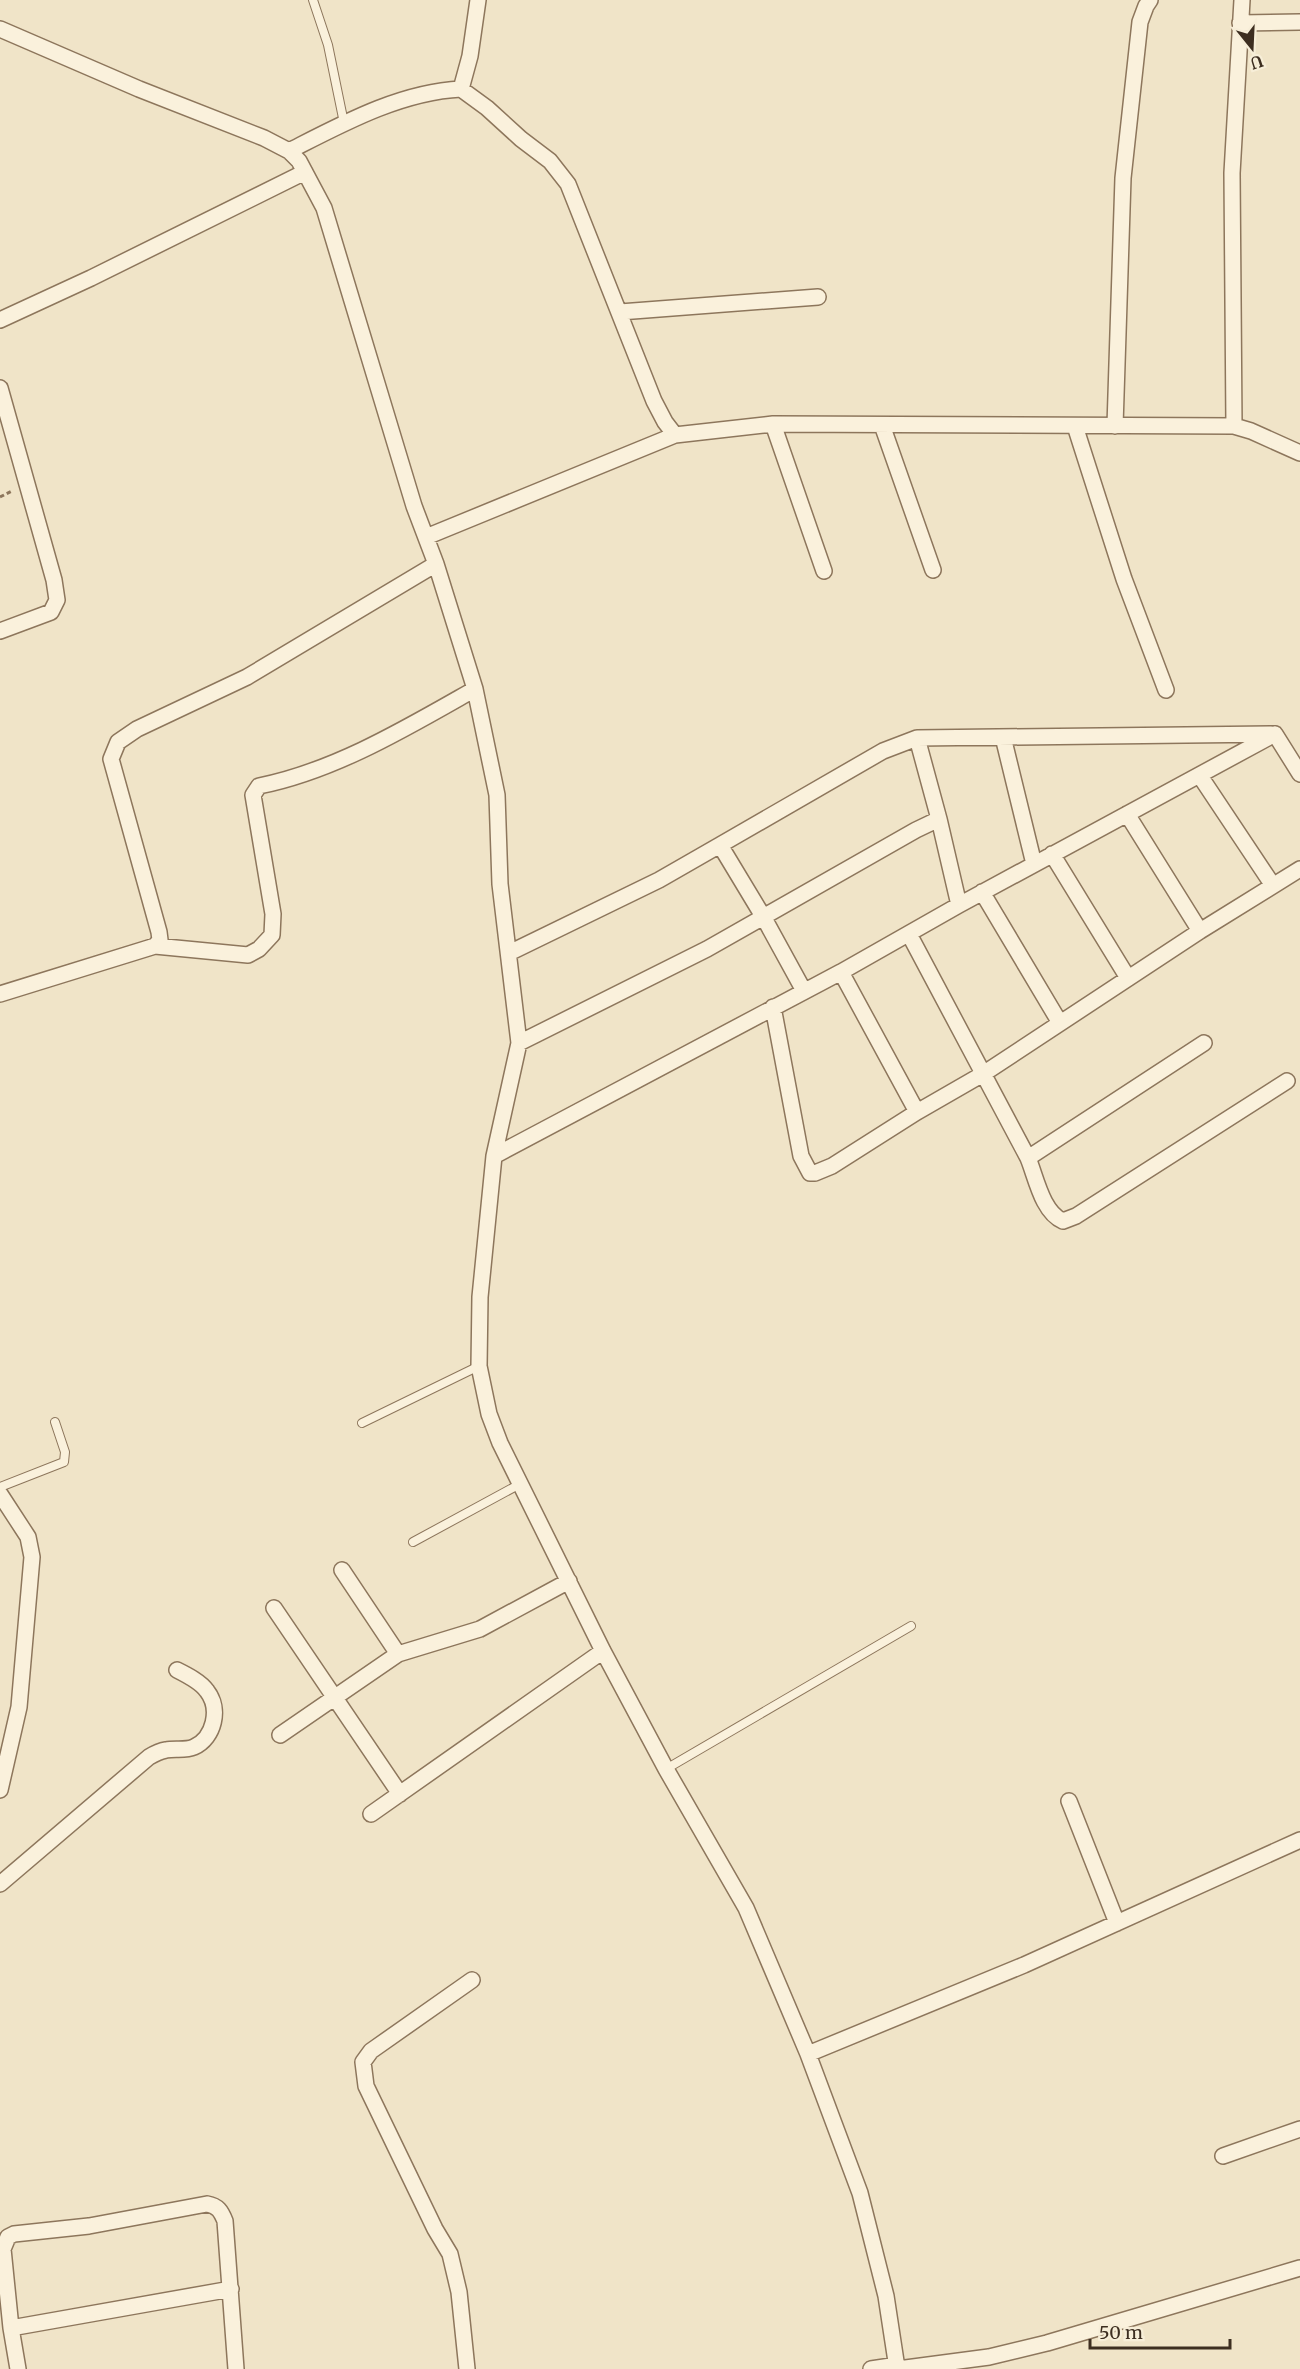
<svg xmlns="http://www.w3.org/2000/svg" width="1300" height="2369" font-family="Merriweather,serif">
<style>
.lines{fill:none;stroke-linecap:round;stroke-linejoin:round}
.service-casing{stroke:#8d765c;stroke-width:10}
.minor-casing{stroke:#8d765c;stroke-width:18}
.path{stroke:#8d765c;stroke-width:3;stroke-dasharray:4.5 3;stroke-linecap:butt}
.service{stroke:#faf1dc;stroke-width:8}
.minor{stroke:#faf1dc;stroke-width:15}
</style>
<rect width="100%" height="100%" fill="#f0e4c8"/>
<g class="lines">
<g class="service-casing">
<path id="service" d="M313,0L328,45L344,123
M362,1423L479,1366
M0,1487L64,1462L65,1452L55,1422
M413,1542L520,1484
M666,1769L911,1626"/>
</g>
<g class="minor-casing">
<path id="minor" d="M1240,23L1300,22
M0,29L139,89L264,138L289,151L299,161L324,208L414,506L436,564L475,689L497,795L500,884L519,1043L494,1156L480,1297L479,1366L489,1414L500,1443L603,1651L666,1769L746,1908L808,2054L860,2193L886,2296L897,2368L891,2366L871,2369
M461,89L470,56L478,0
M289,151C342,124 400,92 461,89L487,108L521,139L550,161L568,184L654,401L665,422L675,435L773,424L1234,426L1251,431L1300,453
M620,312L818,297
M0,320L91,278L305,172
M0,388L54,580L57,600L51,612L0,631
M773,424L824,571
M882,425L933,570
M1075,426L1124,579L1166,690
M1115,426L1123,178L1140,22L1146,6L1150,0
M1234,426L1232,173L1242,0
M426,537L675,435
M1275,734L1300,774
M1003,737L1034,864
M917,738L939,819
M1200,776L1272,884
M1127,814L1200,931
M720,845L883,751L917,738L1271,734
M1052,854L1128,978
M982,892L1060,1023
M909,934L1028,1158L1204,1043
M155,946L160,940L159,932L111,759L118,742L137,729L247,677L436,564
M509,953L659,880L720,845L764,918L804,991
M841,972L917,1112
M0,994L155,946L248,955L259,949L272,935L273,914L253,795L259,786C335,771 408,727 475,689
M773,1007L801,1156L810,1173H815L832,1166L917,1112L983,1074L1200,931L1300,869
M519,1043L707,949L916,830L939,819L959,905
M494,1156L841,972L959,905L1275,734
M1028,1158C1036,1177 1042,1212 1063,1221L1076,1216L1287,1081
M0,1494L28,1537L32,1557L19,1707L0,1790
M342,1570L398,1654
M274,1608L400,1794
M280,1735L398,1654L480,1629L569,1581
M1069,1801L1117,1923
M371,1814L603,1651
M0,1884L149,1757C154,1754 160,1751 166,1750C175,1748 185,1751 194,1747C214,1738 221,1709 207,1691C201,1682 187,1675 177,1670
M808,2054L1024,1965L1300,1840
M1223,2156L1300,2129
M11,2328L231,2289
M18,2369L11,2328L3,2249L8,2237L14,2234L89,2226L207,2204C218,2206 221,2211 225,2221L236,2369
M467,2369L459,2292L450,2254L435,2229L366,2086L363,2062L371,2051L472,1980
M898,2369L989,2357L1047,2343L1300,2268"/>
</g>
<path class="path" d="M0,497L12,491"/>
<use href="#service" class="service"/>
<use href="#minor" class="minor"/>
</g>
<g transform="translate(1252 48) rotate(162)" stroke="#f7eed8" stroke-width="4.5" paint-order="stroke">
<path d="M0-4.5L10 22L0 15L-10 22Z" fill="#3d2e20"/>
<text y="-9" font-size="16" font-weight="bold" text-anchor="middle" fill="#3d2e20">U</text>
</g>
<path d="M1090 2339v9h140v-9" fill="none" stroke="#3d2e20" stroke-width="3"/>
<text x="1099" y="2339" font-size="18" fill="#3d2e20" stroke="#f7eed8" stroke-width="4.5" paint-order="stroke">50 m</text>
</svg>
